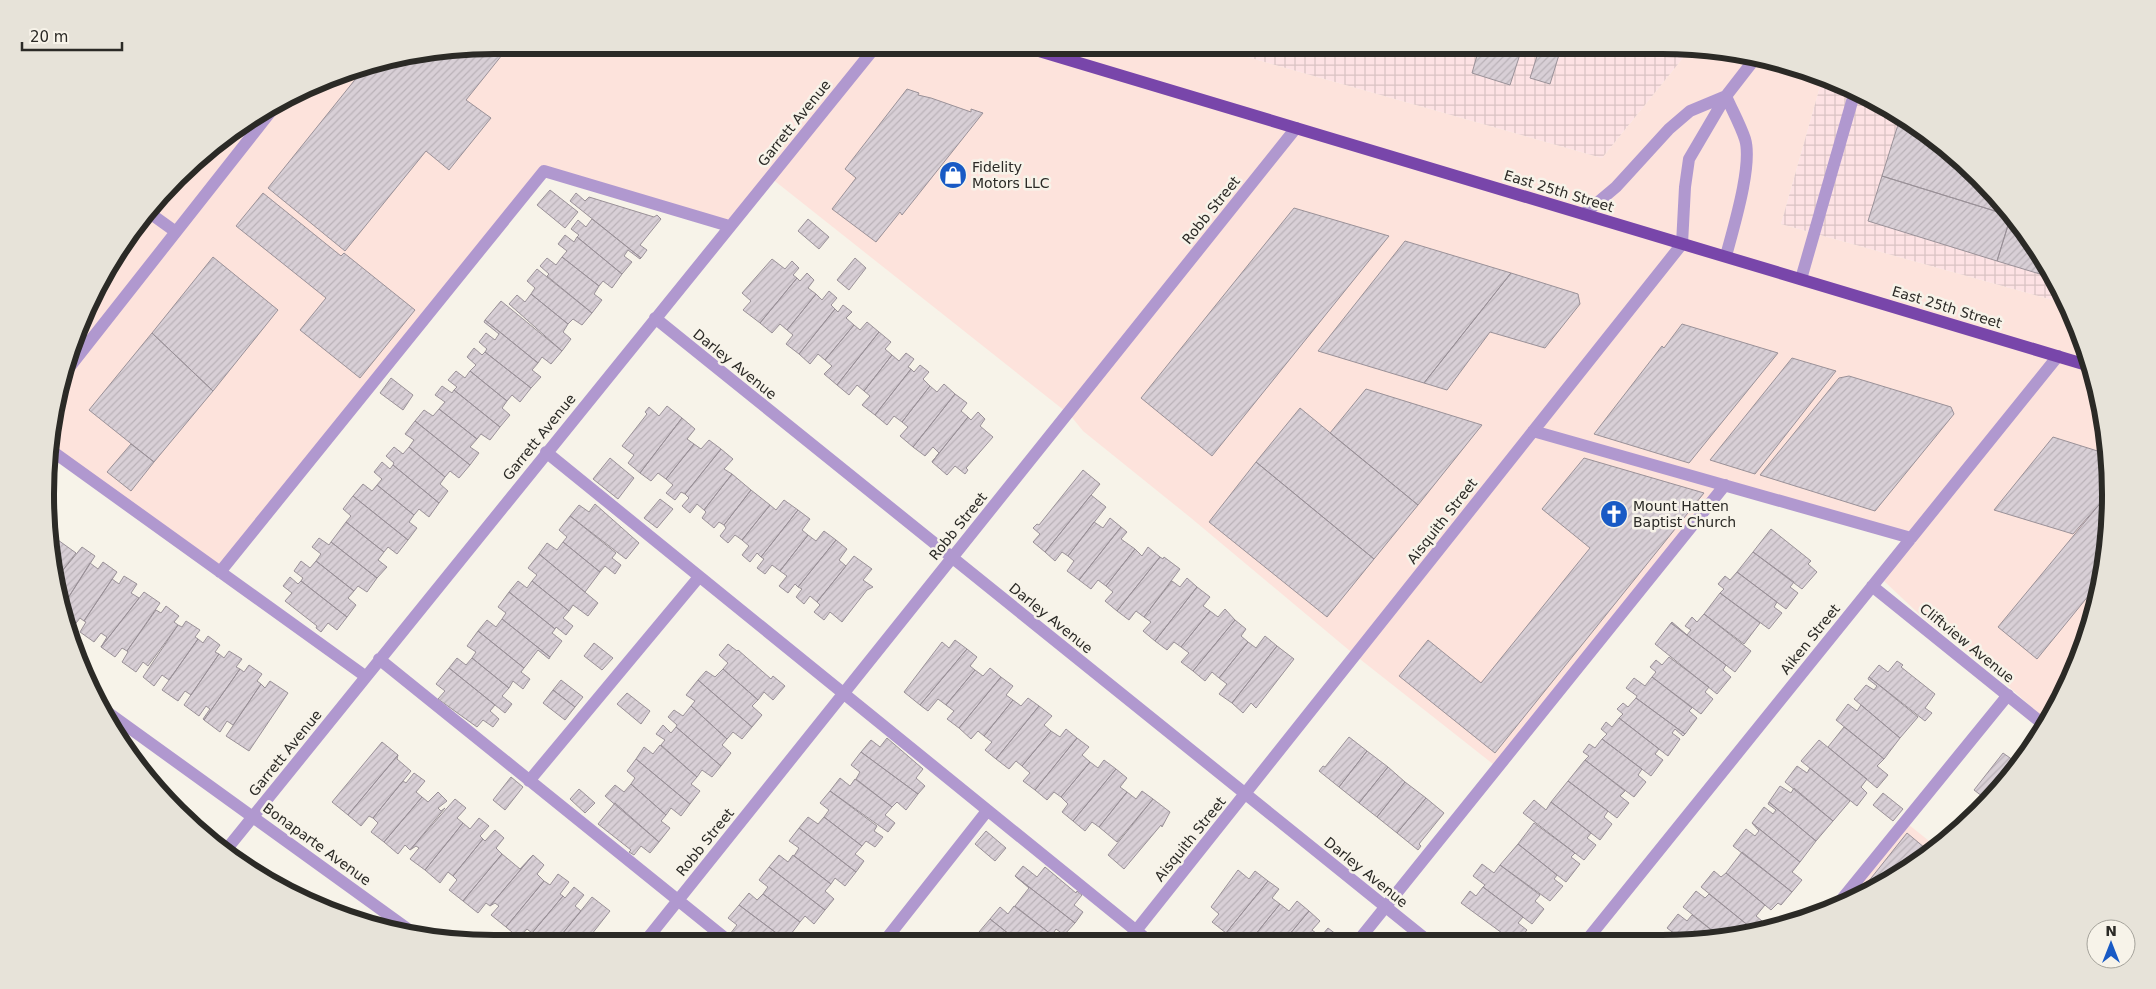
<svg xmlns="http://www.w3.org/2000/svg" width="2156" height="989" font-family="'DejaVu Sans',sans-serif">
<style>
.commercial{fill:#fde3dc}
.industrial{fill:url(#industrial-grid)}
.building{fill:url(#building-hatch);stroke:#9a9198}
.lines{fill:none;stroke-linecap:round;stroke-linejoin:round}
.minor{stroke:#b098cf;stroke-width:12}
.major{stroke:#7846aa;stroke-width:12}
.labels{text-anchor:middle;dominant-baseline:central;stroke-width:5;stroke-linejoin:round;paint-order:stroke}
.street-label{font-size:14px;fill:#2b2a26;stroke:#f7f3e9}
.poi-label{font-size:14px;fill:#2b2a26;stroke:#f7f3e9;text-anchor:start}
.rim{fill:none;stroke:#2b2a26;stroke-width:6}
</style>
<defs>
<pattern id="industrial-grid" width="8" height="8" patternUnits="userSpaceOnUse" patternTransform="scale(1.25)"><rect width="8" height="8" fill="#fde2e4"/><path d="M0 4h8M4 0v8" fill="none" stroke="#d9c2c3"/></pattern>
<pattern id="building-hatch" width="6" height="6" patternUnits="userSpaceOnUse" patternTransform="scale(1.25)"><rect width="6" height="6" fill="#d8cfd6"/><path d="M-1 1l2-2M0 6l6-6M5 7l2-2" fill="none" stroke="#bab2b8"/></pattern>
</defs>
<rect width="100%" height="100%" fill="#f7f3e9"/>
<path class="commercial" d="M495,45H1205L1602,158L1691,48L1749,54L1823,76L1781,224L2067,304L2077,322L2102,407L2111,494L2102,582L2077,666L2046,720L1996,675L1920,615L1884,581L1913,539L1726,483L1498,768L1356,656L1191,518L1083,431L1070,415L771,178L733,226L544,167L222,576L52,451L54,407L105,270L198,156L270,105L350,69Z
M1904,821L1938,848L1833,910Z"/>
<path class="industrial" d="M1205,45H1662L1691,48L1602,158Z
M1823,76L1833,79L1911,121L1979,176L2035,245L2067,304L1781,224Z"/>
<path class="building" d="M494,45H510L466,100L491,118L449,170L426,151L345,251L268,188L366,66Z
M1480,45H1523L1510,85L1472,73Z
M1562,45L1550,84L1530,78L1539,50L1528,45Z
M907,89L919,93L918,95L931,98L971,112V109L983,113L902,215L900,212L876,242L832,209L856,178L845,169Z
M1901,115L1911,121L1979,176L2011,216L1882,176Z
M1882,176L2011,216L1997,261L1868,221Z
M550,190L578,212L565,228L537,205Z
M263,193L341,256L344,253L415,310L360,378L300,330L326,298L236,226Z
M576,193L585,201L589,197L654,217L657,215L661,219L640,245L647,250L641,258L570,201Z
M1294,208L1389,236L1212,456L1141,398Z
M2011,215L2035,245L2053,278L1997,261Z
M592,219L641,258L640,259L628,250L624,256L632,262L622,274L577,237L579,235L571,229L578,220L586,227Z
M808,219L829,237L819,249L798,231Z
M565,235L574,242L577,237L622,274L612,288L603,281L599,286L562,257L567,251L558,244Z
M1405,241L1511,273L1424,383L1318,351Z
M213,257L278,310L213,391L152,333Z
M562,257L599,286L594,294L602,300L592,313L547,276L549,274L540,266L547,258L556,265Z
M855,258L866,268L849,290L837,280Z
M772,259L785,269L792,261L799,268L793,275L797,278L760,323L743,310L751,301L742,293Z
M537,269L592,313L582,325L573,319L568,324L531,294L535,288L527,281Z
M807,273L814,280L808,288L816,294L787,330L780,324L772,333L760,323L797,278L800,281Z
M1511,273L1578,294L1580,304L1545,348L1490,332L1447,390L1424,383Z
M829,291L837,298L831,305L835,309L799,354L786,344L793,335L787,330L816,294L822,300Z
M531,294L568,324L563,332L571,339L562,351L509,304L517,295L525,302Z
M501,301L562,351L551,364L542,357L538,363L485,320Z
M843,305L852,312L846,318L854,325L825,360L818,354L810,364L799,354L835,309L838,312Z
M485,320L538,363L532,370L541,377L531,388L485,352L487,349L479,342L486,333L495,340L499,334L484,322Z
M867,322L879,332L837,385L824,374L832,366L825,360L854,325L860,330Z
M1682,324L1778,353L1689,463L1594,434L1662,346L1664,348Z
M879,332L891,342L885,349L892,355L864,391L857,385L849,395L837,385Z
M152,333L213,391L154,462L89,410Z
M474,348L482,355L485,352L531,388L520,402L512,395L507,401L470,371L476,365L467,357Z
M906,353L914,359L908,367L911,369L875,415L862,405L870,396L864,391L892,355L899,361Z
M1792,358L1836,371L1755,474L1710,460Z
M920,365L929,372L923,379L930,386L902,422L894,416L887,425L875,415L911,369L914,372Z
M456,371L465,378L470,371L507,401L502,408L510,415L500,427L454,390L457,387L448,380Z
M1849,376L1951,407L1954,414L1875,511L1760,475L1839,378Z
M391,378L413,395L403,410L380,393Z
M944,384L955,394L913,447L900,436L908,427L902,422L930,386L937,392Z
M442,386L452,393L454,390L500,427L490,440L481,434L477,439L439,409L445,402L435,395Z
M1366,389L1482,425L1418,505L1330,433Z
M955,394L967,403L961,411L968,417L932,462L939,453L933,447L925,456L913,447Z
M667,406L682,418L640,473L628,463L634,455L622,446L647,414L645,412L649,407L659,416Z
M1300,408L1418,505L1374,559L1256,462Z
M439,409L477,439L470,447L479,453L470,465L415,421L424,410L433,416Z
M978,412L985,419L980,426L993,437L966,468L968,470L965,474L955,466L947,475L932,462L968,417L971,420Z
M682,418L695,429L687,439L694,444L666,479L658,473L651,481L640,473Z
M415,421L470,465L459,478L450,471L445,477L409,447L414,440L405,434Z
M2053,437L2107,454L2110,480L2103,500L2073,534L1994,510Z
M709,440L721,449L685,494L681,492L675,500L666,493L673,485L666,479L694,444L701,449Z
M131,444L154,462L131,491L107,472Z
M394,447L403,454L409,447L445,477L440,484L448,491L439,503L393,465L394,463L386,456Z
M721,449L733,459L724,469L732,474L704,510L697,504L690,513L682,506L689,498L685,494Z
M610,458L634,478L618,499L593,479Z
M1584,458L1704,493L1495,753L1399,676L1428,640L1481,683L1590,548L1542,509Z
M382,462L390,469L393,465L439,503L429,517L419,509L414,515L377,485L382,479L374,472Z
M1256,462L1374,559L1327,617L1209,522Z
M1083,470L1100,484L1045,552L1033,542L1040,534L1033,528L1037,524L1039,525Z
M732,474L751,490L724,525L719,522L714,528L702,518L706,512L704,510Z
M2110,480L2111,494L2103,578L2037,659L1998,627L2103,500Z
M363,484L372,491L377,485L414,515L409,522L417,528L408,540L353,496Z
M751,490L770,505L742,540L735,535L728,543L720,536L726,528L724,525Z
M1091,495L1106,507L1068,556L1062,552L1055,561L1045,552Z
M353,496L408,540L397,554L388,547L384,552L346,522L351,516L343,509Z
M660,499L673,509L657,528L644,518Z
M784,500L798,510L761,557L757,553L750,562L742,555L749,546L742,540L770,505L776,510Z
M595,504L639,543L626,559L570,516L579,505L589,512Z
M798,510L810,519L802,530L808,535L780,571L772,565L765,574L757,568L764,559L761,557Z
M570,516L616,553L612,558L621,565L615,574L605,566L600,572L563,542L567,537L559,530Z
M1110,518L1121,527L1079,580L1067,571L1074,561L1068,556L1094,522L1103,528Z
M346,522L384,552L378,560L387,567L377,578L331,542Z
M1121,527L1127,532L1121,539L1135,549L1106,586L1098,580L1091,589L1079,580Z
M1771,529L1811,561L1808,564L1817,572L1802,589L1753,552Z
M824,531L836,540L798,587L795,584L788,593L779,586L787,576L780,571L808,535L816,541Z
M51,535L76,553L55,580L49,553Z
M319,538L329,545L331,542L377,578L367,592L358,586L354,591L316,561L321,554L312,547Z
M836,540L847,549L839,560L846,566L817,602L810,596L804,604L796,597L802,589L798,587Z
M563,542L600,572L585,592L539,554L547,543L557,550Z
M82,547L95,556L63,606L55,580Z
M1148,547L1160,557L1117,611L1105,601L1113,592L1106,586L1135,549L1142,556Z
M1753,552L1794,582L1790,587L1798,593L1786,609L1737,572Z
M539,554L598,603L588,616L573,605L569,611L532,581L537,575L528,568Z
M854,556L872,569L863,580L873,587L867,590L842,622L830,612L824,620L814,612L820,605L817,602Z
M1160,557L1163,559L1164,557L1180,569L1144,617L1136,611L1129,620L1117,611Z
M301,561L310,568L316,561L354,591L348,598L356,605L347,617L301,581L303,578L294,571Z
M103,562L117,572L84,621L80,618L73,627L65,622L63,612L66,608L63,606L90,563L98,569Z
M1737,572L1777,602L1774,607L1782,613L1769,629L1720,593L1724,589L1718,584L1725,576L1730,580Z
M124,576L137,584L131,593L139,598L101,647L107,637L101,633L94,642L80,632L86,622L84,621L112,579L119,584Z
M290,577L298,584L301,581L347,617L337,630L328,623L321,632L316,628L317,626L285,601L292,593L283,586Z
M1187,578L1197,587L1155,641L1143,631L1151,622L1144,617L1172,581L1180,587Z
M518,581L527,588L532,581L569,611L563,618L573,626L566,635L556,627L555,629L509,592Z
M1197,587L1210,597L1203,606L1210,611L1181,647L1174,642L1167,650L1155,641Z
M144,592L160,603L127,651L122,648L115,657L101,647Z
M509,592L555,629L552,633L562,641L550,657L502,619L506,613L498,607Z
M1720,593L1760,623L1744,644L1704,614Z
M166,606L179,616L174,622L178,625L148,666L143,662L136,672L122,662L128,652L127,651L156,610L161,613Z
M1225,609L1235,620L1193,671L1181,662L1189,653L1181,647L1210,611L1218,617Z
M1704,614L1751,651L1735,672L1671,623L1672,622L1687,635L1691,630L1685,626L1692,617L1697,622Z
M502,619L550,657L549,659L538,650L524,668L478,631L487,620L496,627Z
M1235,620L1246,629L1241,636L1248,642L1219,678L1212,672L1205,681L1193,671Z
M186,621L200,630L195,637L198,639L169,680L162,675L154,686L143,677L178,625L182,627Z
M1671,623L1726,665L1723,670L1731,677L1717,694L1655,644Z
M478,631L524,668L521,672L530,679L523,689L513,681L509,688L472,658L476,652L467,646Z
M208,636L220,645L215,652L219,654L191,695L185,691L178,701L162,690L198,639L203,643Z
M1265,636L1277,646L1232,703L1219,694L1227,684L1219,678L1248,642L1256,648Z
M955,640L967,649L920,705L904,692L942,642L949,648Z
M594,643L613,658L602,670L584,656Z
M728,644L737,651L738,650L771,679L773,676L785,686L773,700L764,692L758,700L723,669L728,663L719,655Z
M1277,646L1294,659L1256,708L1251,703L1243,713L1232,703Z
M967,649L977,657L970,666L975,670L946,705L938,699L928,711L920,705Z
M229,651L242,659L236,667L240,669L204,720L203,719L210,709L206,706L199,716L184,705L219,654L224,658Z
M1669,657L1709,687L1705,692L1713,699L1701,714L1652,677L1656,672L1650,667L1656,660L1662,665Z
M457,658L466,665L472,658L509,688L502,696L512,704L505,713L449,668Z
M1897,661L1903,665L1901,667L1935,694L1925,708L1932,713L1925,721L1869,677L1879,665L1888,672Z
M249,665L262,674L257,681L261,684L233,725L227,721L220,732L204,720L240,669L244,672Z
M449,668L495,705L490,711L499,719L493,727L483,720L477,727L438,699L445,691L436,684Z
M990,668L1001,677L959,728L947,719L954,711L946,705L975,670L983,676Z
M723,669L758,700L752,706L762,715L752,727L698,680L706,671L715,677Z
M1001,677L1013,686L1006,695L1013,700L984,736L978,731L971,739L959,728Z
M1652,677L1692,708L1689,711L1697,718L1685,734L1636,698L1637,696L1626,688L1634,678L1645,686Z
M1869,677L1918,717L1900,738L1854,699L1866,685L1874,690L1877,686L1868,679Z
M561,680L583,697L575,707L553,690Z
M698,680L752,727L742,739L733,732L727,739L691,706L695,701L686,695Z
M270,681L288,693L249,751L226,736L261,684L265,688Z
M553,690L575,707L565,720L543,703Z
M627,693L650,711L641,724L617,704Z
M1028,698L1039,706L996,759L985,750L992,742L984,736L1013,700L1021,706Z
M1636,698L1685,734L1683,736L1675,729L1672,733L1680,739L1668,756L1619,718L1623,714L1617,709L1623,703L1628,707Z
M1848,704L1857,711L1861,705L1900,738L1884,759L1836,720Z
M691,706L727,739L722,745L731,753L721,766L676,727L677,725L668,717L674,710L683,716Z
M1039,706L1052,716L1044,725L1051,731L1022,766L1016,761L1009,769L996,759Z
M1619,718L1659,749L1655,754L1663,760L1651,776L1602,739L1607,734L1601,729L1606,722L1612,727Z
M663,725L671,733L676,727L721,766L712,777L702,770L697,777L661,745L665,740L656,734Z
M1844,727L1884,759L1877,766L1888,775L1877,788L1828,747Z
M1066,729L1077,738L1035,790L1023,781L1030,773L1022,766L1051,731L1060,737Z
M1349,737L1367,751L1339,787L1319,771L1323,766L1325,767Z
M887,738L923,769L916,778L925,786L918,794L861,752L871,740L880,747Z
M1077,738L1089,747L1082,755L1090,762L1061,797L1054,792L1047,800L1035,790Z
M1602,739L1642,769L1638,775L1646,782L1634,797L1585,760L1589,756L1583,752L1589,744L1595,748Z
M1819,740L1867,779L1861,787L1867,793L1857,806L1801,761Z
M382,742L398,755L348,815L332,802Z
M660,745L697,777L691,784L700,791L690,804L636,759L644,747L653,754Z
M1367,751L1388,767L1359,803L1339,787Z
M861,752L918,794L906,810L897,802L892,807L856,779L860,772L851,765Z
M2003,753L2020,765L1987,800L1974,790Z
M398,755L397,759L411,771L373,818L369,816L361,826L348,815Z
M636,759L690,804L681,816L671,808L666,815L631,784L635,778L627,771Z
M1104,760L1116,769L1073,821L1062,812L1068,804L1061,797L1090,762L1098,768Z
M1585,760L1625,791L1620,796L1629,803L1617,818L1568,781Z
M1797,766L1807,773L1810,768L1850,801L1833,821L1785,782Z
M1388,767L1405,782L1377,817L1359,803Z
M1116,769L1127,778L1120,787L1127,792L1099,827L1092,822L1085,831L1073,821Z
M414,773L425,781L416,792L422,797L384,842L371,832L378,823L373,818L403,781L406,783Z
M511,777L523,787L505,810L493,800Z
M840,778L850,786L855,779L892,807L885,815L895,823L888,832L830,791Z
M1568,781L1608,811L1604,817L1612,824L1600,840L1551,802Z
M1405,782L1426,798L1397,833L1377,817Z
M631,784L666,815L661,821L670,828L659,842L605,796L615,785L624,792Z
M1780,786L1791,793L1794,788L1833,821L1816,841L1769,802Z
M579,789L595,803L585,813L570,799Z
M830,791L877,826L874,831L883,837L875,847L866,841L862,846L824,817L829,810L820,803Z
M1142,791L1153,799L1117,842L1099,827L1127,792L1136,799Z
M438,792L447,801L438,808L441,811L445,808L410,850L405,845L398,854L384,842L422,797L428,802Z
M1883,793L1903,809L1893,821L1873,805Z
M1426,798L1444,813L1419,844L1421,846L1418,850L1397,833Z
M455,799L466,808L457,818L463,823L425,870L410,859L419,848L416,846L410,850Z
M1153,799L1170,812L1162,827L1161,825L1124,869L1108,855Z
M1534,800L1546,810L1551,802L1591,833L1587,838L1596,845L1584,860L1523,813Z
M1769,802L1816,841L1800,862L1752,823L1764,807L1773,814L1776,810L1768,804Z
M615,803L659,842L650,853L641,846L634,855L629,852L631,850L598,824Z
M808,817L818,824L824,817L862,846L855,854L864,861L856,872L799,828Z
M479,818L489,826L480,836L483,839L453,876L448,872L440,883L425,870L463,823L470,829Z
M1534,823L1575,853L1571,857L1580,864L1566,882L1518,844Z
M1752,823L1800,862L1792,872L1802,880L1792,892L1733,846L1746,829L1755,836L1759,831Z
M799,828L856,872L845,886L835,878L831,884L794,856L799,848L789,841Z
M495,830L504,838L496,848L502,854L463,901L449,890L457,880L453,876L483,839L485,841Z
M986,831L1006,848L995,861L975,844Z
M1907,833L1931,853L1856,897Z
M1518,844L1557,875L1554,879L1563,886L1550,901L1500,865Z
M1742,852L1792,892L1781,905L1778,903L1771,910L1726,873Z
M502,854L520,869L533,855L490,906L486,903L478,913L463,901Z
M533,855L544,865L537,874L544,881L506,927L491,915L499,906L495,903L490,906Z
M779,855L788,862L793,855L831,884L825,891L834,899L825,910L769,867Z
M1482,864L1494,873L1500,865L1540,895L1535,901L1544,909L1532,924L1483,887L1485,885L1473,876Z
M1023,866L1037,877L1045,867L1076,893L1077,891L1082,895L1074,905L1083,912L1075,923L1015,876Z
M769,867L825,910L814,924L805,916L800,922L763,894L768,887L759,880Z
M1238,870L1249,879L1255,871L1268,881L1226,933L1212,922L1219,914L1211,907Z
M1714,871L1721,877L1726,873L1765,905L1756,916L1762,921L1755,931L1701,887Z
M558,874L569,882L560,894L563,896L532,933L527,929L519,938L506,927L544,881L550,885Z
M1015,876L1075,923L1064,935L1056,929L1052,935L1015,906L1029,888Z
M1268,881L1279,889L1272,898L1280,904L1251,940L1244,934L1236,942L1226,933Z
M574,887L584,895L575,906L581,911L554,944H530L536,936L532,933L563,896L565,898Z
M1483,887L1523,917L1518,923L1527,930L1518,941H1511L1507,937L1504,940L1499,936L1502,933L1461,903L1470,891L1476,896Z
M1696,891L1705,898L1709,894L1755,931L1723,939L1683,907Z
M749,893L757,900L763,894L800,922L791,934L800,942L799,943L787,941L739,905Z
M592,897L610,911L584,944H554Z
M1297,901L1309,911L1284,941L1251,940L1280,904L1289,911Z
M739,905L787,941L785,943H744L730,934L737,925L728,918Z
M1014,906L1052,935L1045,942H1019L990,919L1000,907L1008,914Z
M1309,911L1320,921L1312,930L1321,937L1317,941H1284Z
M1678,914L1687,921L1692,915L1723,939L1683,940L1667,928Z
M990,919L1019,942H984L987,939L979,932Z
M1328,928L1341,938L1339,941H1317Z"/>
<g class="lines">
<path class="minor" d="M151,214L176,232
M1584,214L1616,187L1669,129L1690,111L1726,96C1732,110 1740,124 1745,139C1753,165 1733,229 1726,256
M1801,279L1855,91
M655,318L1428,941
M68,369L279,101
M1533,431L1911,538
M52,451L365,676
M546,452L1150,942
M220,572L544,171L729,226
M1872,586L2043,724
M379,659L731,943
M99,706L419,937
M529,781L699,577
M226,850L877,45
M1833,910L2008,695
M1358,941L1725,485
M1586,941L2058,356
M1127,942L1682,244L1685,187L1689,159L1726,96L1757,56
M883,943L987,811
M643,944L1296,128"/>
<path class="major" d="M1019,45L2090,366"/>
</g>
<defs>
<g id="shop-disc" transform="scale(1.4375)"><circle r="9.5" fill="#185ac5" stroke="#f7f3e9"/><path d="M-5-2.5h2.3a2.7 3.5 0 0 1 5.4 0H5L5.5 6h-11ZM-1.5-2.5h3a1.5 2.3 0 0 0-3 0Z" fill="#fff"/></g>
<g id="church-disc" transform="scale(1.4375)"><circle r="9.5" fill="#185ac5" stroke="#f7f3e9"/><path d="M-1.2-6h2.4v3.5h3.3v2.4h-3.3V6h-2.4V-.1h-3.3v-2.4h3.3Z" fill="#fff"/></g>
</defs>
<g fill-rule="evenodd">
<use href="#shop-disc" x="953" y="175"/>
<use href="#church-disc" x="1614" y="514"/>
</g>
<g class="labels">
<g class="street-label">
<text transform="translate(794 123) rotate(-51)">Garrett Avenue</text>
<text transform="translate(1559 191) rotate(17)">East 25th Street</text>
<text transform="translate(1211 210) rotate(-51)">Robb Street</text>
<text transform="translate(1947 307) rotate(17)">East 25th Street</text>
<text transform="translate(735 364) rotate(39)">Darley Avenue</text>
<text transform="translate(539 437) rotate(-51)">Garrett Avenue</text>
<text transform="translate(1442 521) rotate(-52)">Aisquith Street</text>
<text transform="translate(958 526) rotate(-51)">Robb Street</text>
<text transform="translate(1051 618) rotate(39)">Darley Avenue</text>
<text transform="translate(1810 639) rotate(-51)">Aiken Street</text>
<text transform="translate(1967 643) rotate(39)">Cliftview Avenue</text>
<text transform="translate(285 753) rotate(-51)">Garrett Avenue</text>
<text transform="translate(1190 839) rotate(-51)">Aisquith Street</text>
<text transform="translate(705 842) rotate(-51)">Robb Street</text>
<text transform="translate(317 844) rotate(36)">Bonaparte Avenue</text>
<text transform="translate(1366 872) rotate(39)">Darley Avenue</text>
</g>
<g class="poi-label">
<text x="972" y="167">Fidelity<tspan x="972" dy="16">Motors LLC</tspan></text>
<text x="1633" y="506">Mount Hatten<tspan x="1633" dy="16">Baptist Church</tspan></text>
</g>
</g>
<path d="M0 0H2156V989H0ZM494 54H1662A440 440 0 0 1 2102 494V495A440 440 0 0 1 1662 935H494A440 440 0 0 1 54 495V494A440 440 0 0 1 494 54Z" fill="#e7e3d9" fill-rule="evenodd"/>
<path class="rim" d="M494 54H1662A440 440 0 0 1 2102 494V495A440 440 0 0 1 1662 935H494A440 440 0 0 1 54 495V494A440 440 0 0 1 494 54Z"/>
<g transform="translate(2111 944)"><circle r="24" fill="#f7f3e9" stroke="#a5a39b"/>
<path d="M0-4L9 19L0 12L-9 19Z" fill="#185ac5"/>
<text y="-8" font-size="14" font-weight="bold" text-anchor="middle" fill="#2b2a26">N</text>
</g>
<path d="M22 42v8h100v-8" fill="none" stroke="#2b2a26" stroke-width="2.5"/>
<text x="30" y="42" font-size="15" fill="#2b2a26" stroke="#f7f3e9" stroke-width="4" paint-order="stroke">20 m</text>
</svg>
